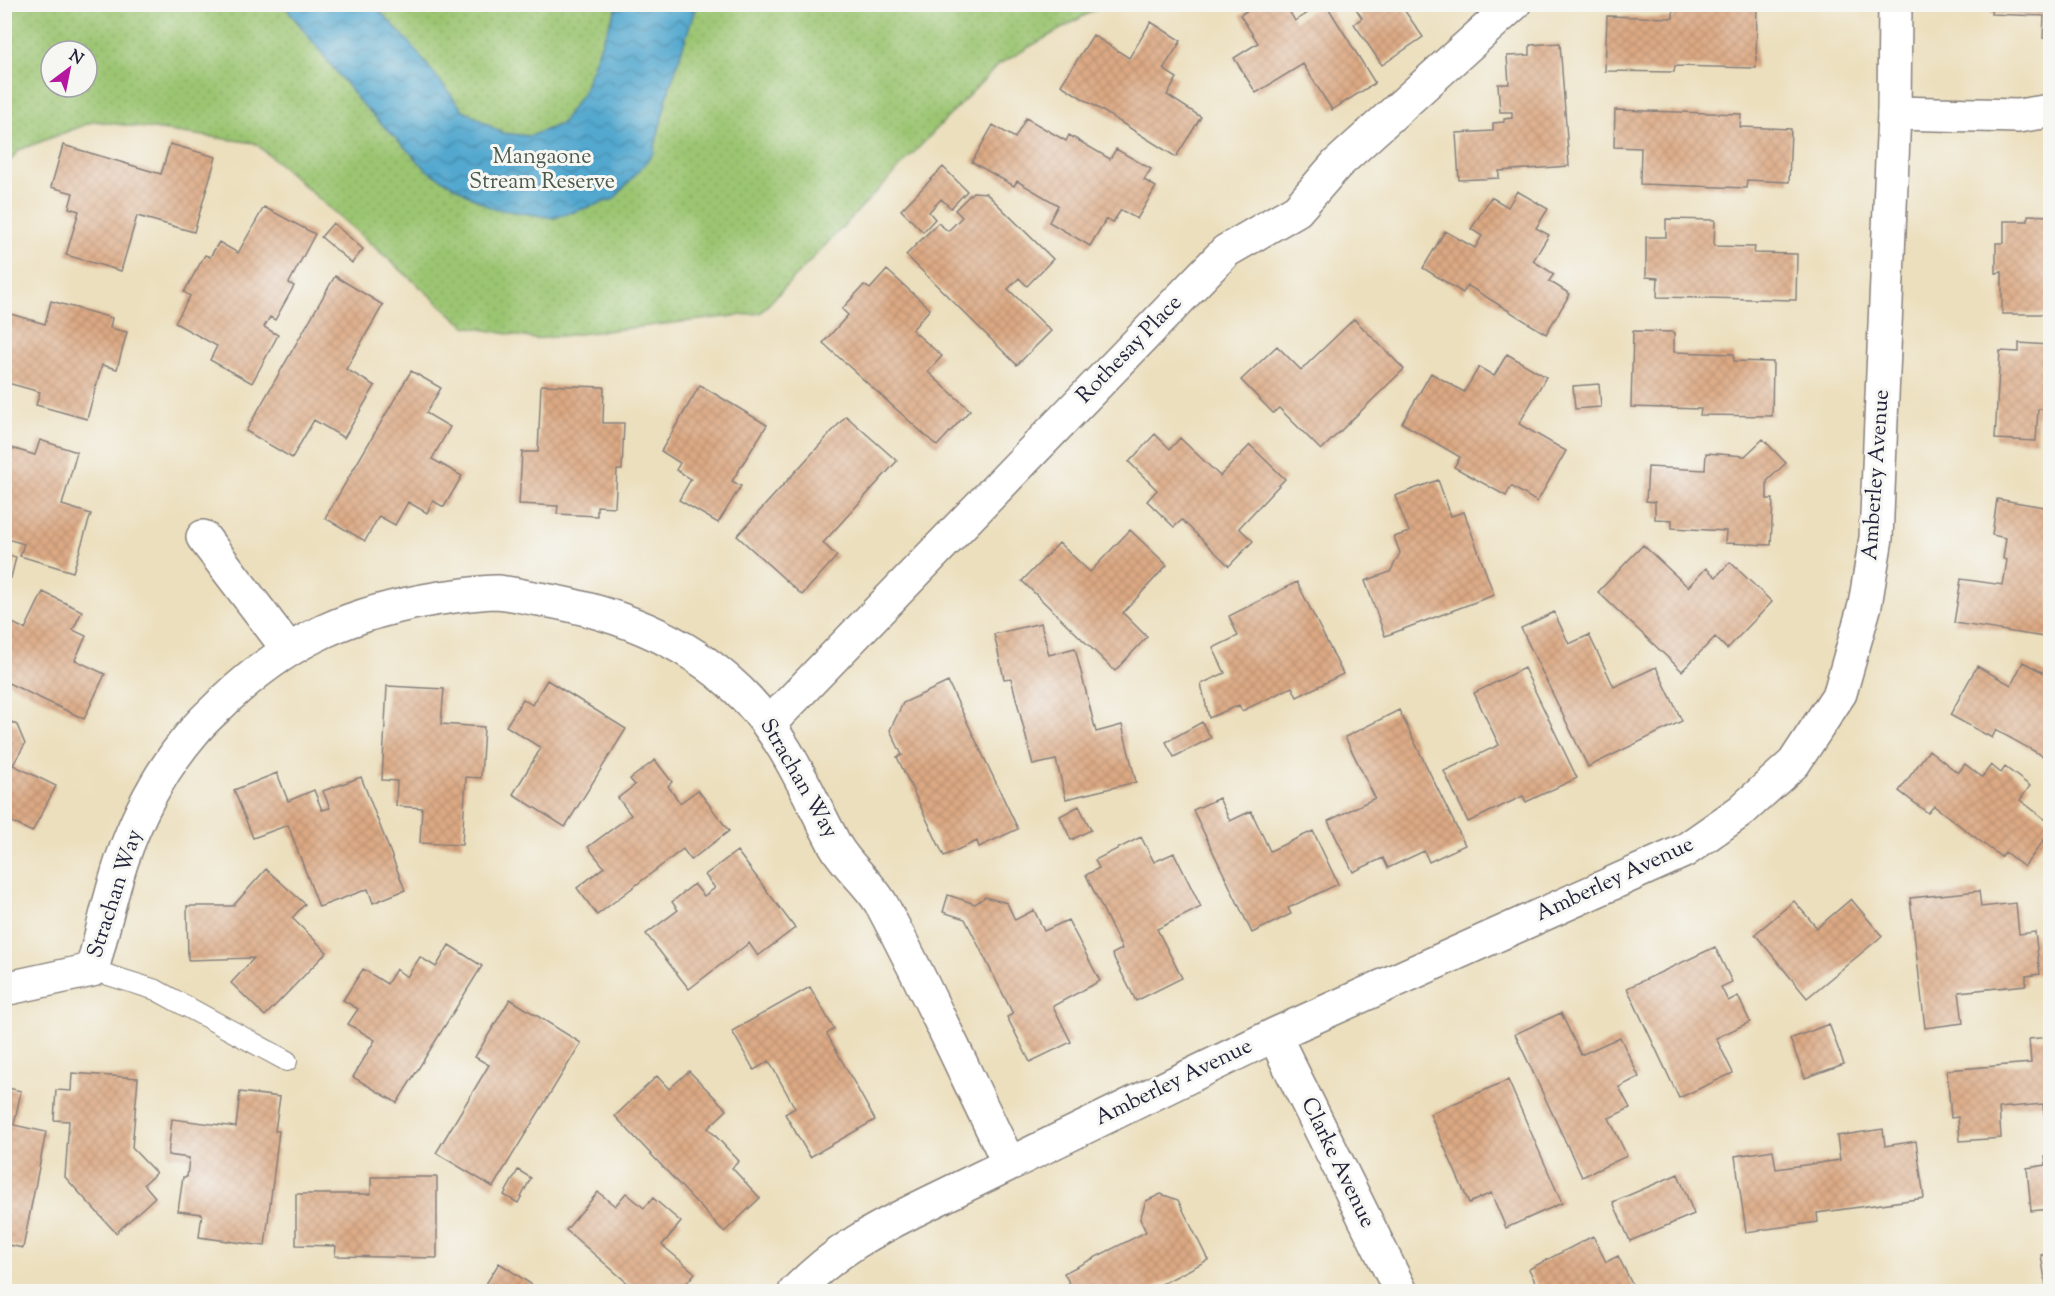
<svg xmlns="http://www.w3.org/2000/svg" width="2055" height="1296" font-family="'Sorts Mill Goudy',serif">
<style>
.park{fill:url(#park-dots);stroke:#5e7456;stroke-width:1.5;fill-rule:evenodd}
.water{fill:url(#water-waves);stroke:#3a6585;stroke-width:1.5}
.building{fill:url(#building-cross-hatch)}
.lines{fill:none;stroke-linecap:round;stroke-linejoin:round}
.service-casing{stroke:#87807c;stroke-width:22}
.minor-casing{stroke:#87807c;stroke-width:36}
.tertiary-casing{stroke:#87807c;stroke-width:36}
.service{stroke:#fff;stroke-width:20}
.minor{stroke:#fff;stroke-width:33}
.tertiary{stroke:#fff;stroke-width:33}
.labels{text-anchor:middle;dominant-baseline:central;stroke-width:6;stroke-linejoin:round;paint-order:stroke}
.park-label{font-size:22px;fill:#4c5b4e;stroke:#f6f6f2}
.street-label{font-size:22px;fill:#22223b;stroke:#f6f6f2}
</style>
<defs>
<pattern id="park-dots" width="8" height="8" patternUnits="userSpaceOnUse" patternTransform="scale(1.5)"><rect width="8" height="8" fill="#9bc571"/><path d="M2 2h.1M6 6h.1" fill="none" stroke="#85a963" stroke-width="1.8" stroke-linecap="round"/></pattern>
<pattern id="water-waves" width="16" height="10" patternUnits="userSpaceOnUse" patternTransform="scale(1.5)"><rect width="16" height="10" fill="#52a8cf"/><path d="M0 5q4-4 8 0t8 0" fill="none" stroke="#4488a9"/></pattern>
<pattern id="building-cross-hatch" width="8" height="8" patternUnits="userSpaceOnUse" patternTransform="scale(1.5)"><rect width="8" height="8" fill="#dca983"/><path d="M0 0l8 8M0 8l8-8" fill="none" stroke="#bc9172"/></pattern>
</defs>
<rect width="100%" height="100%" fill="#f6f6f2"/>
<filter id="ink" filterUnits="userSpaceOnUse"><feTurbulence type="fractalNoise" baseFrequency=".0167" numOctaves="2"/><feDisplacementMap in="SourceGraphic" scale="12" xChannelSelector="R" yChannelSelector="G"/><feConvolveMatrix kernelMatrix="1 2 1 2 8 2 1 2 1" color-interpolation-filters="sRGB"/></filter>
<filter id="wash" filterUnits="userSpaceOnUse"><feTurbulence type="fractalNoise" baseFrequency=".008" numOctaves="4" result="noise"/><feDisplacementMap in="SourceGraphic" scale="24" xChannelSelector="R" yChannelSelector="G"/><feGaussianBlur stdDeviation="1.35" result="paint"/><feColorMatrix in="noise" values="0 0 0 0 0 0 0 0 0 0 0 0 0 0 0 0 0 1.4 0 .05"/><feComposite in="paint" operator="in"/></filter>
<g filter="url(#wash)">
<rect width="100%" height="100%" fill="#ecdfbd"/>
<path class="park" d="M5,5H1103L998,65L760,313L535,339L465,326L255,143L95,121L19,150L5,167ZM51,51H87V87H51Z"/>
<path class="water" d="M284,5H374L409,42L462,109L502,133L530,136L561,124L583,92L603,39L618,5H698L695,9L669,90L653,154L614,199L554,218L491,208L428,171L359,101Z"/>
<g id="blocks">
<path class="building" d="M1257,4H1285L1295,21L1322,4H1326L1375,83L1332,110L1303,64L1256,93L1234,58L1258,43L1240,15Z
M1353,4H1400L1423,37L1382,65L1354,24L1362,18Z
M1992,4H2050V39L2043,38L2044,16L1991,14Z
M1673,5H1757L1756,68L1675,66L1674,72L1605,71L1607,16L1673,18Z
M1151,22L1181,41L1163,69L1177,78L1167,95L1201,117L1176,157L1061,85L1093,35L1129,58Z
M1560,43L1569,166L1499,171V178L1459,180L1456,133L1493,131V123L1504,122V119L1512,118V112H1500L1498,84H1509L1507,56L1530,55V45Z
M1615,110L1741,114L1740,127L1791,129L1789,182L1747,180L1746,188L1640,184L1641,148L1614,147Z
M1026,118L1066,141L1069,135L1110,159L1116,149L1151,169L1144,180L1156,187L1137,219L1121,210L1113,222L1106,219L1090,246L1049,222L1058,205L1017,181L1014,186L972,162L993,125L1015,138Z
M170,144L216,157L194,232L137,216L121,271L66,255L79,211L69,208L73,193L51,187L63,145L161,174Z
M943,167L967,191L951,208L941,199L929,212L935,219L923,232L901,210Z
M1517,191L1548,209L1536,228L1549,235L1533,261L1554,274L1549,281L1570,294L1546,334L1467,285L1463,293L1423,268L1445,231L1475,248L1482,236L1471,229L1491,197L1508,207Z
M973,192L986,193L1053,259L1027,286L1019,278L1008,289L1051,331L1017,365L906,255L938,223L948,231L962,217L955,210Z
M264,207L315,234L289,283L294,286L275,320L270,317L264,327L278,335L252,383L210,360L217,346L175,323L190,296L184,292L205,255L210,257L219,242L238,253Z
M2028,215L2050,216V314H2002V272L1996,273V243H2004V221H2028Z
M1666,219L1715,220L1714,246L1755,247L1754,253L1797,254L1796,300L1657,297L1658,278L1646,277V237H1666Z
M333,223L363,249L352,263L321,237Z
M887,270L930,309L912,330L942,356L928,372L970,410L937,446L823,343L848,315L842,309L864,285L870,289Z
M335,276L383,305L346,369L375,386L344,438L314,420L292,458L246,431Z
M51,301L112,318L110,328L127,332L117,369L102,365L87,419L36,405L40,392L4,382V312L45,324Z
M1354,319L1404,369L1321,450L1279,408L1273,413L1241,380L1277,346L1301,370Z
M1633,331L1674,332V352L1734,354V361L1773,362L1772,416L1700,415L1701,409L1631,407Z
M2019,343L2050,345V409H2038L2036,441L1995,439L2000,351L2019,352Z
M1507,354L1546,377L1519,424L1566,451L1537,502L1511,486L1506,496L1454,467L1460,457L1402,423L1431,373L1464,392L1479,367L1494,376Z
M411,371L441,388L426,413L450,427L432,459L462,476L444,507L433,501L427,513L408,502L395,525L379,516L365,541L325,518Z
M1599,384L1601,407L1575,409L1573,386Z
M541,385L604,387L603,423H624L622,470H617L615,507L597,506V516L557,514L558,506L519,504L522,452H538Z
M700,385L767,425L732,481L741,486L718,523L679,500L691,479L676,470L680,463L661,451Z
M846,416L897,461L823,543L837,556L802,595L737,536Z
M1155,434L1170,449L1180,438L1220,476L1250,445L1285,479L1239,528L1253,541L1229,566L1182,520L1174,527L1147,501L1157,490L1129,462Z
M1763,439L1786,463L1767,481V499H1773L1771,545L1725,543L1726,531L1672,528V520L1655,519V502L1646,501L1648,467L1705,470L1706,453L1745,456Z
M40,440L77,452L62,505L91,514L73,572L20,556L24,544L4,538V456L8,447L35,455Z
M1438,480L1451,516L1464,512L1494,595L1385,636L1365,581L1390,572L1400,553L1394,537L1409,532L1395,496Z
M1997,499L2050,508V638L1954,623L1961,579L2003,585L2007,560L2003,559L2006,538L1992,535Z
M1130,530L1167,565L1123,613L1147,637L1115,671L1022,581L1059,543L1090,572Z
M1643,545L1688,587L1706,568L1716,577L1730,562L1772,602L1727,649L1715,637L1682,671L1598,592Z
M4,554L16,557L11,578L4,576Z
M1297,582L1343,674L1297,697L1292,687L1242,711L1239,705L1209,718L1201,684L1225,673L1213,648L1238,636L1229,616Z
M43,592L82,611L73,630L86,636L75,660L105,674L84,719L4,681V619L25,629Z
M1554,612L1569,644L1589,635L1614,687L1656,667L1682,721L1588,767L1521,628Z
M1041,623L1049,655L1075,648L1096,732L1122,725L1136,782L1066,799L1056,760L1033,765L1011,678L1004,679L994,634Z
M2023,662L2050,676V760L1996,730L1992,738L1950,715L1977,666L2011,685Z
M1524,668L1577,778L1526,802L1523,796L1468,822L1444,771L1499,745L1474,693Z
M547,680L626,729L565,827L513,794L541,748L506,726L523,699L532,705Z
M948,682L1018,829L979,847L977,841L944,856L897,757L902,755L890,730L903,703Z
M387,686L444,689L441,724L484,727L481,778L466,777L462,845L420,843L422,808L396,806L397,781L382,780Z
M1399,710L1465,845L1429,862L1424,851L1388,868L1383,858L1353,872L1328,821L1375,798L1345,737Z
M4,718L17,725L25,744L13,765L56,786L32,832L4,818Z
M1202,722L1211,738L1174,757L1166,742Z
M1929,750L1958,773L1965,764L1982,777L1991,765L2001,773L2005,767L2030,786L2020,800L2050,823V832L2024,867L2005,852L2001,857L1934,806L1928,813L1899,791Z
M655,760L672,782L668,786L680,803L698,790L729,831L691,860L683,849L597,915L577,888L604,867L588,847L631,815L618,798L635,785L630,779Z
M277,773L288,801L314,790L322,810L330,808L323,791L361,777L405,890L373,903L368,889L319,907L288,825L253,838L234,790Z
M1219,798L1230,821L1251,811L1270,851L1313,831L1338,884L1288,908L1291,914L1252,933L1193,810Z
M1079,806L1091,830L1071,840L1060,816Z
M1141,837L1154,862L1174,853L1201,907L1157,929L1182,978L1136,1001L1112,954L1122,949L1086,875L1099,868L1095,860Z
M737,851L795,928L758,956L749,943L689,989L646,934L678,910L672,902L694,884L704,896L715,888L705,875Z
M266,869L305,904L292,918L327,952L265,1016L231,983L254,958L188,960L187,906H233Z
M1979,891L1981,907L2016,903L2019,934L2035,932L2040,974L2026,976V985L1959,992L1963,1023L1925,1028L1910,898Z
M948,895L975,904L985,897L1007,903L1015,920L1034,910L1044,931L1068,920L1100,981L1053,1006L1071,1042L1030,1062L1007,1017L1013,1014L965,919L943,912Z
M1851,899L1882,936L1807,998L1755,934L1794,901L1817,928Z
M449,945L482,966L397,1103L353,1077L375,1040L348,1024L358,1009L343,1000L363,969L387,984L396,969L407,977L420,957L436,967Z
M1715,947L1732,982L1721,987L1728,1001L1738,996L1750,1022L1716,1038L1733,1073L1679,1098L1627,988Z
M810,987L834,1029L827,1034L875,1120L810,1157L785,1114L795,1108L769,1061L754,1070L732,1031Z
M510,999L581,1043L493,1187L436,1153L489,1065L475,1057Z
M1561,1013L1581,1055L1620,1037L1639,1077L1619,1087L1630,1108L1609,1118L1627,1156L1582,1177L1515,1034Z
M1829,1024L1844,1064L1805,1078L1790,1039Z
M2050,1037V1114H2044L2043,1104L1999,1108L2001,1138L1960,1141L1958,1117L1951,1118L1947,1070L2031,1063L2029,1039Z
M689,1071L727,1110L708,1128L739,1161L732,1168L760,1198L724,1232L615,1116L657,1076L669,1089Z
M72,1073L138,1078L132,1148L156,1173L144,1184L155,1197L116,1233L65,1177L69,1121L54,1120L56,1090L71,1091Z
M1508,1080L1562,1203L1506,1228L1491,1193L1469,1203L1430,1114Z
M4,1087L21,1091L14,1125L46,1132L23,1248L4,1244Z
M240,1092L280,1097L275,1131H279L265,1246L199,1237L202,1214L178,1211L183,1177H187L189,1158L168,1155L172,1119L236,1127Z
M1883,1129L1885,1146L1916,1141L1924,1198L1817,1213L1818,1222L1746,1232L1735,1156L1773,1150L1776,1169L1840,1160L1837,1136Z
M2045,1157H2050V1209L2031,1211L2027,1168L2046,1165Z
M518,1170L531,1178L518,1203L504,1195Z
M1678,1174L1694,1214L1630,1241L1613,1202Z
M371,1177H437V1258L335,1256L336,1246L296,1245V1194H371Z
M598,1192L615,1206L626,1193L644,1208L653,1198L681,1222L662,1245L695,1273L679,1292H638L566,1230Z
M1161,1194L1178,1200L1208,1260L1154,1288L1156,1292H1074L1064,1273L1146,1232L1140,1219L1146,1201Z
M1593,1236L1606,1262L1618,1256L1636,1292H1540L1529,1269Z
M2050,1254V1292H2047L2041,1255Z
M499,1263L543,1292H481Z
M1875,1288V1292H1813V1289Z"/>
</g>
</g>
<g filter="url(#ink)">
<use href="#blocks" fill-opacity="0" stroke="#87807c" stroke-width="1.5"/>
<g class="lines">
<g class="service-casing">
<path id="service" d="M92,970L156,990L287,1061"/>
</g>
<g class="minor-casing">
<path id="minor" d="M1894,113L2018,116L2050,111
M203,537L288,649
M769,724L1226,251L1297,210L1336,165L1514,4
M4,989L92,970C102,934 110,896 122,860C138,813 163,767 195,730C204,719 215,710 225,700C291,638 352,612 440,598C458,596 478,592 497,592C511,593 525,597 539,599C617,612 692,641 747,699C787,741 808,795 835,845C848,868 871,884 883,907C928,991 967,1078 1009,1163"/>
</g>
<g class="tertiary-casing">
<path id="tertiary" d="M1274,1035L1401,1292
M795,1292C835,1250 876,1229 927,1204L1274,1035L1684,851L1741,811L1794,763L1840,693L1865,605L1876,538L1894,113L1895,4"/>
</g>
<use href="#service" class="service"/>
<use href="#minor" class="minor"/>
<use href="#tertiary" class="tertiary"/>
</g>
</g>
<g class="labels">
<g class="park-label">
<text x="542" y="158">Mangaone<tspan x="542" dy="25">Stream Reserve</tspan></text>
</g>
<g class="street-label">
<text transform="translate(1130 350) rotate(-46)">Rothesay Place</text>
<text transform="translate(1877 475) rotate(-86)">Amberley Avenue</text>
<text transform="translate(798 779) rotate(60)">Strachan Way</text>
<text transform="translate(1615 880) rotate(-25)">Amberley Avenue</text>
<text transform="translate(116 894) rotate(-72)">Strachan Way</text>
<text transform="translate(1174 1083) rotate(-26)">Amberley Avenue</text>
<text transform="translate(1337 1163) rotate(64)">Clarke Avenue</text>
</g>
</g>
<rect width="2055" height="1296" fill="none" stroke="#f6f6f2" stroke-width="24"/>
<g transform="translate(69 69) rotate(32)"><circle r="28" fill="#f6f6f2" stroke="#a1a1a9" stroke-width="1.5"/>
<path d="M0-4.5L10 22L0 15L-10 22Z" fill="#b5179e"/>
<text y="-9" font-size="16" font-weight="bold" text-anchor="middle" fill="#22223b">N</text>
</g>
</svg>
